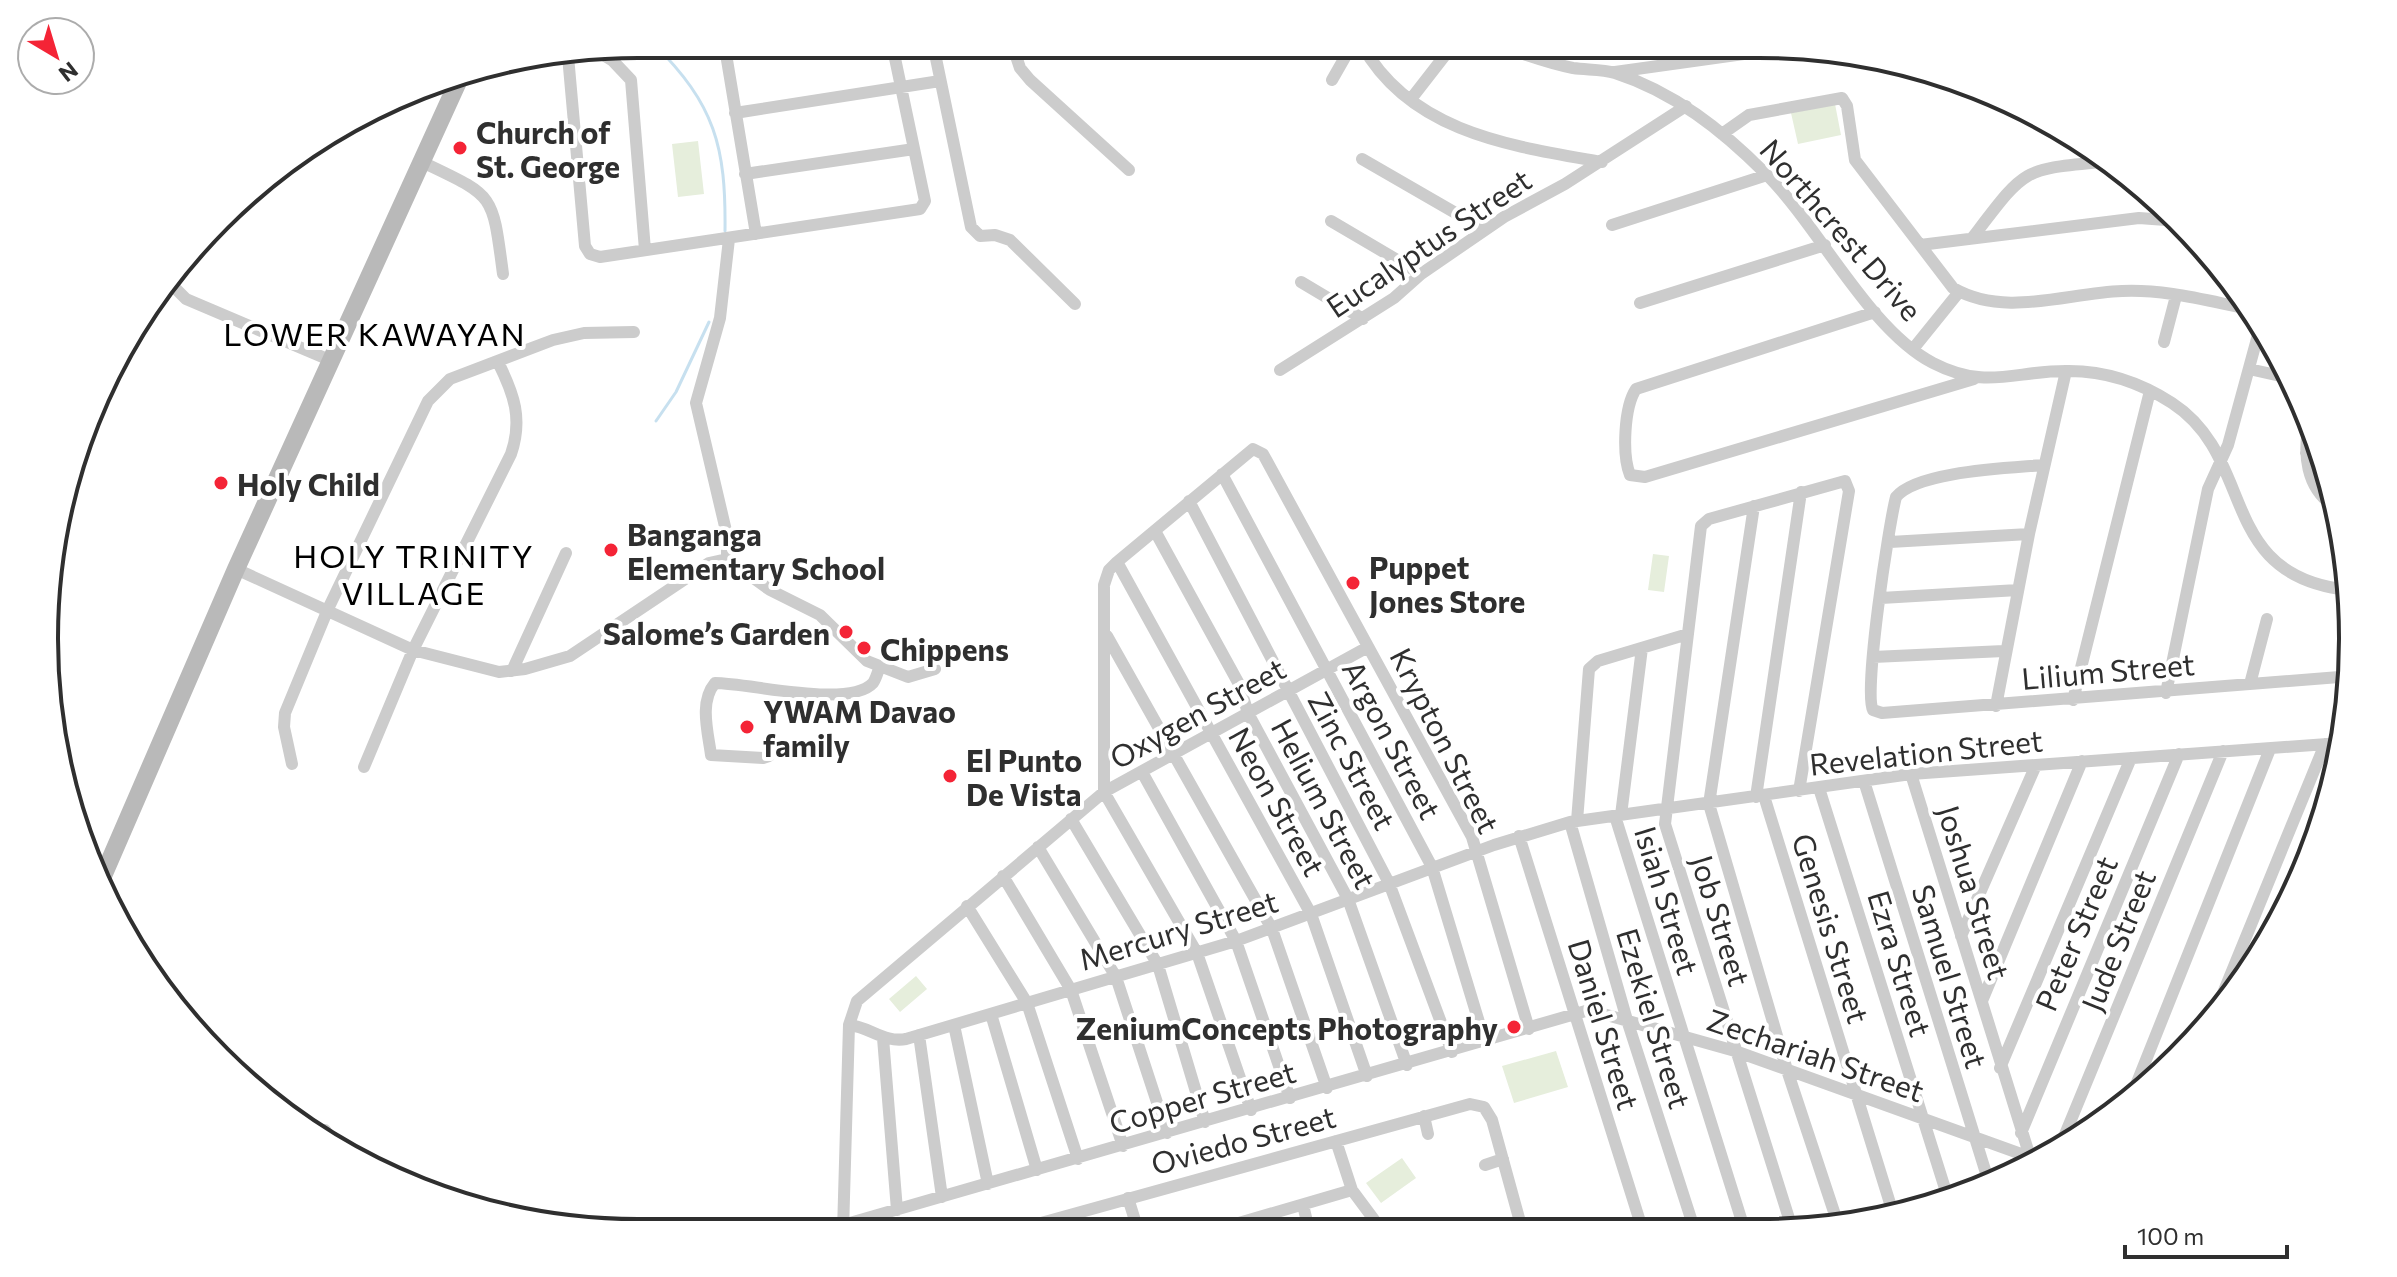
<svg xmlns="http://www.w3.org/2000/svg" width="2397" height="1277" font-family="Commissioner,sans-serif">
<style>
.green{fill:#e6eedc}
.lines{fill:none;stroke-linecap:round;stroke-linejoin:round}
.stream{stroke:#c7e0ef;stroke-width:3}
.minor{stroke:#ccc;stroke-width:12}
.secondary{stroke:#b9b9b9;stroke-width:18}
.poi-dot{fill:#f42436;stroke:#fff;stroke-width:3}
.labels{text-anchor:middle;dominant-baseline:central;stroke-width:8;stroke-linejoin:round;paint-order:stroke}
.poi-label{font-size:30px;font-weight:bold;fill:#2f2f2f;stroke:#fff;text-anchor:start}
.street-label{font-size:30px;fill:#2f2f2f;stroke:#fff}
.neighbourhood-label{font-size:32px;letter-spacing:2px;fill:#000;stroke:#fff}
.rim{fill:none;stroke:#2f2f2f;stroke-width:4}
</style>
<rect width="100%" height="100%" fill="#fff"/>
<path class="green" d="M1835,104L1841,135L1798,144L1791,113Z
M698,141L704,194L678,197L672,144Z
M1653,554L1669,556L1664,592L1648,590Z
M916,976L927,989L900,1012L889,999Z
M1556,1051L1568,1087L1514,1103L1502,1066Z
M1402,1158L1416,1178L1381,1203L1366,1183Z"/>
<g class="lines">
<path class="stream" d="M654,44C715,105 726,146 725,231
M656,421L676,392L709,322"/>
<path class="minor" d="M719,44L725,48L756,234
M933,44L971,227L980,236L995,235L1010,240L1075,304
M1012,44L1020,68L1030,80L1129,170
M1362,45C1411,133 1512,146 1602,162
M1498,45C1523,54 1547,63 1573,68C1587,70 1602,69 1615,73C1674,92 1722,130 1765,173C1819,226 1868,329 1933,363C1987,391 2015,370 2069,371C2106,371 2141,383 2172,403C2258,459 2215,576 2349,590
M725,48L758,44
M597,51L613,61L631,80L645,250
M568,56L585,246L590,254L600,257L920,209L925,201L892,44
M1615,72L1802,46
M1332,80L1352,45
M1411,99L1453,45
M735,113L940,81
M1722,134L1749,115L1842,98L1847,106L1855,160L1953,288C2005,318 2066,293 2122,291C2165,289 2208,301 2250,309
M1362,159L1485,230
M420,161C495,197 492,191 503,274
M745,174L914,149
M1331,221L1421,274
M1612,225L1767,175
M1973,237C2028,165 2021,170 2111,161
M1920,245L2139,218L2179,221
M169,282L186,299L332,361
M1301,282L1363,319
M1640,303L1825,245
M1875,312L1636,389C1624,407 1622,455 1630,475L1645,477L1974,379
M2164,342L2176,296
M1913,349L1959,292
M2249,369L2290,378
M1280,370L1394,298L1421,274L1504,217L1565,184L1686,106
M2310,422C2302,453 2306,489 2335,507
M2306,453L2322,451
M2043,465C2010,468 1917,471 1896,497C1889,523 1863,694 1873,710L1882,713L2352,676
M1222,474L1432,867L1485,1042
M1189,501L1389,883L1452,1052
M1754,506L1709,804L1787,1070L1839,1227
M1155,531L1239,684L1248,713L1348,899L1407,1065
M1890,542L2029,534
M727,559V535L696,403L720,318L729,239
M727,559L770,590L820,615L867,661L908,677L935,669
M1117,562L1311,914L1367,1076
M236,569L413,650L499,672L525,669L570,656L709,563L727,559
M1881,598L2018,590
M1107,636L1272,929L1327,1088
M1873,657L2004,651
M512,671L566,553
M2250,684L2267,619
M2166,693L2208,489L2228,445L2261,324
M2073,700L2150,391
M1996,706L2029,534L2066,371
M772,742L769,756L763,758L711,755C708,732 699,702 715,683C750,683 849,709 873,683C876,679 878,671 880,666
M292,764L284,727L285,713L328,609L428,401L450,379L553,340L584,333L634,332
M364,767L413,650L511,454C523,419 514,394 498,362
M1142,772L1236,941L1290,1098
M1911,774L2031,1160
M1864,781L1990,1186
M1819,788L1948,1198
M1764,796L1893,1213
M1756,797L1801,492
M1621,815L1642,648
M1615,816L1744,1228
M1071,819L1158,965L1205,1122
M1577,821L1589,669L1598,661L1688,634
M1570,822L1627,1020L1694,1228
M1519,836L1642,1228
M1038,847L1116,977L1167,1133
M1003,876L1071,990L1123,1146
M967,906L1027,1003L1078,1159
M1961,936L2036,765
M1982,1001L2082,761
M991,1014L1037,1170
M2212,1020L2325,744
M849,1025C870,1027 884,1043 906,1039L1236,941L1494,845L1570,822L1911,774L2341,743
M954,1025L988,1184
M919,1035L942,1197
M883,1038L897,1210
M2000,1068L2131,758
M2132,1095L2270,749
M1251,1110L1197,953L1104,792V585L1109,570L1117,562L1253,449L1263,454L1472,837L1529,1029
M1424,1116L1428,1134
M310,1131L325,1130L336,1147
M2021,1133L2179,754
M1336,1141L1352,1190L1381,1229
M2059,1149L2223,751
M1485,1165L1503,1159
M1128,1198L1138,1230
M1303,1205L1309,1230
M843,1225L1589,1010L1735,1051L2038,1160
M1792,1228L1665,824L1701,526L1709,519L1845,481L1849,491L1799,791
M1016,1230L1470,1104L1484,1107L1492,1120L1522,1229
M1215,1230L1352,1190
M843,1231L849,1025L857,1001L1104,792L1368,647"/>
<path class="secondary" d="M100,883L236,569L462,73"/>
</g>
<g class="poi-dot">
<circle cx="460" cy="148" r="8"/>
<circle cx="221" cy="483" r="8"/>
<circle cx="611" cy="550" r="8"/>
<circle cx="1353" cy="583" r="8"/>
<circle cx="846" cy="632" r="8"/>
<circle cx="864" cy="648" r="8"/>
<circle cx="747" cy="727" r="8"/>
<circle cx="950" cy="776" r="8"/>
<circle cx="1514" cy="1027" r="8"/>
</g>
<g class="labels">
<g class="poi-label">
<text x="476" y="131">Church of<tspan x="476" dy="34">St. George</tspan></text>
<text x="237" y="483">Holy Child</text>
<text x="627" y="533">Banganga<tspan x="627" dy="34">Elementary School</tspan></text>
<text x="1369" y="566">Puppet<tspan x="1369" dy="34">Jones Store</tspan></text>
<text x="830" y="632" text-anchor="end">Salome’s Garden</text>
<text x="880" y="648">Chippens</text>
<text x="763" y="710">YWAM Davao<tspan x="763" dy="34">family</tspan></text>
<text x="966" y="759">El Punto<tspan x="966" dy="34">De Vista</tspan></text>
<text x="1498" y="1027" text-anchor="end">ZeniumConcepts Photography</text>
</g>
<g class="street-label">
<text transform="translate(1842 229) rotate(49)">Northcrest Drive</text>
<text transform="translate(1428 242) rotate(-34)">Eucalyptus Street</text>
<text transform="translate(2108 670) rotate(-5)">Lilium Street</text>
<text transform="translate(1197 712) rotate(-29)">Oxygen Street</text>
<text transform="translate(1393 739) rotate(62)">Argon Street</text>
<text transform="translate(1446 740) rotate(63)">Krypton Street</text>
<text transform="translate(1926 751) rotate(-6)">Revelation Street</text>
<text transform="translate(1353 760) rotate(62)">Zinc Street</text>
<text transform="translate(1278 801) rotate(61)">Neon Street</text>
<text transform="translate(1325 803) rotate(62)">Helium Street</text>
<text transform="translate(1975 892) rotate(73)">Joshua Street</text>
<text transform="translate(1668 900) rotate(73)">Isiah Street</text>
<text transform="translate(1722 920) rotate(73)">Job Street</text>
<text transform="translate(1832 928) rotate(73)">Genesis Street</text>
<text transform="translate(1178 929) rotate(-17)">Mercury Street</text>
<text transform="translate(2075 933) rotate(-67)">Peter Street</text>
<text transform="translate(2117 940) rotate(-68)">Jude Street</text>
<text transform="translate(1901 963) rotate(73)">Ezra Street</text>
<text transform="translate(1951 976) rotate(73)">Samuel Street</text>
<text transform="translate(1655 1018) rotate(73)">Ezekiel Street</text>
<text transform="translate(1605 1024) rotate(73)">Daniel Street</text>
<text transform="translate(1816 1054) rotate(19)">Zechariah Street</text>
<text transform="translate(1202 1096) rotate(-16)">Copper Street</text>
<text transform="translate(1243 1139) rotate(-15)">Oviedo Street</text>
</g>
<g class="neighbourhood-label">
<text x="375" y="333">LOWER KAWAYAN</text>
<text x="414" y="555">HOLY TRINITY<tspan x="414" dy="37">VILLAGE</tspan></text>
</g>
</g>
<path d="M0 0H2397V1277H0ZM638 58H1759A580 580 0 0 1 2339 638V639A580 580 0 0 1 1759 1219H638A580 580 0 0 1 58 639V638A580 580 0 0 1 638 58Z" fill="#fff" fill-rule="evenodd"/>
<path class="rim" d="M638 58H1759A580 580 0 0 1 2339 638V639A580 580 0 0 1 1759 1219H638A580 580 0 0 1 58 639V638A580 580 0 0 1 638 58Z"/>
<g transform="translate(56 56) rotate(142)"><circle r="38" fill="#ffffff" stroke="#acacac" stroke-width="2"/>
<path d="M0-6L14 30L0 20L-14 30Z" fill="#f42436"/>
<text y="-12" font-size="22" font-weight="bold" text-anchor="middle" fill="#2f2f2f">N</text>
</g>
<path d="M2125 1245v12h162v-12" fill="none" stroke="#2f2f2f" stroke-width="4"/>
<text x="2137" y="1245" font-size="24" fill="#2f2f2f" stroke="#ffffff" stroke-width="6" paint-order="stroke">100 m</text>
</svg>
